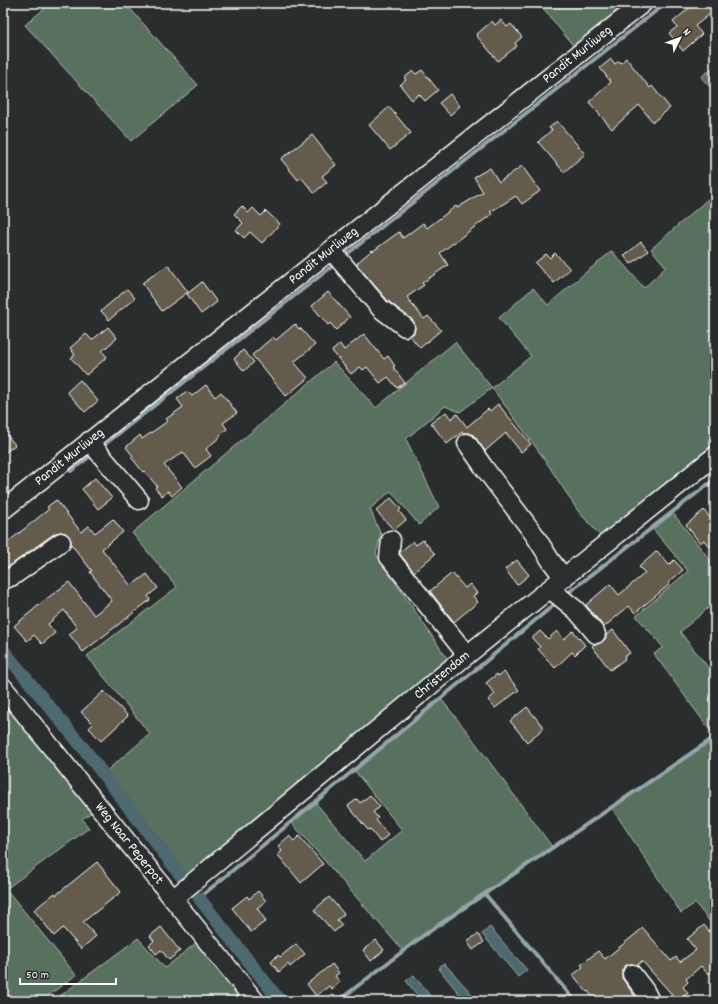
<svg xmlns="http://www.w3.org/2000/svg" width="718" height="1004" font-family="Dekko,sans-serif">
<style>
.green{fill:#59715e;stroke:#acb8ae}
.water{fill:#4d6b71;stroke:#94a6aa}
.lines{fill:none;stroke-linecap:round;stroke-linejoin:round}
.stream{stroke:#94a6aa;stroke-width:4}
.canal{stroke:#4d6b71;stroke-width:13}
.building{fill:#645c4d;stroke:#fff}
.minor-casing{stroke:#fff;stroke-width:21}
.minor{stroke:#2a2d2e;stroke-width:18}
.labels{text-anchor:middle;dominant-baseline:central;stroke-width:3;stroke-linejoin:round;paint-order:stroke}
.street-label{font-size:14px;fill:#fff;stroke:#2a2d2e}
</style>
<rect width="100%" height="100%" fill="#2a2d2e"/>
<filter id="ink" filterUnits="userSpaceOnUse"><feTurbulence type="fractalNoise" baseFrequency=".025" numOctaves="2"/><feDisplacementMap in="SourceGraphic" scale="8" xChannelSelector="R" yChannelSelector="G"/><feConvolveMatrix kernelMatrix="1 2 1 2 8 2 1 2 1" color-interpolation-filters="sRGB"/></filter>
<g filter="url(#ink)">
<path class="green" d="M51,3H125L198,85L131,141L25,25Z
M539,3H613L619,14L575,48Z
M715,66V93L701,77Z
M709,198L715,205V449L603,539L578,511L543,457L492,388L460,412L445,406L406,439L439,507L419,525L391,491L370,509L381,535L376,554L449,661L183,878L103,774L150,734L87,656L177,587L132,533L334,362L376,408L455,342L492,388L531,356L499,318L533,288L548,305L585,273L612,251L644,288L666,267L651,249Z
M672,512L715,566V602L680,632L715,676V737L654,654L663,647L636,616L688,571L652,528Z
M441,699L469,734L553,848L424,935L403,951L291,822L315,802L365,861L402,830L354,770Z
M3,700L92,812L82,819L89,828L6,889L76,975L41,1001H3Z
M707,743L715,753V928L695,903L681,913L612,808Z
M138,938L165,968L197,942L244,1001H63L60,996Z"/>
<path class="water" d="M490,927L527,970L518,977L482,934Z
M445,964L478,1001H465L439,969L441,965Z
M414,975L434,1001H422L406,981Z"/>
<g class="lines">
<path class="stream" d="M347,254L666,3
M105,444L335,264
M71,471L89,457
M568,593L715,479
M485,894L575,1001
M199,898L555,604
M338,1001L424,935L715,737"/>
<path class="canal" d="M3,650L84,749L183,878
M199,898L280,1001"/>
</g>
<path class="building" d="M695,3H715V10L695,26L702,34L683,51L669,33L677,27L673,22Z
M501,20L507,27L511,24L522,37L515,43L517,46L498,61L476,35L492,21L495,25Z
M626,58L650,88L652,86L670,108L653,122L639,105L612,129L589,102L611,82L600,68L611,59L615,64L619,61L621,63Z
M422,70L438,90L425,101L419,94L412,100L400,85L406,80L404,78L413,71L416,74Z
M450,94L460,106L450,115L439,103Z
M389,107L411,133L390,150L369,125Z
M557,121L585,154L564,172L538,142L552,130L549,128Z
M312,135L336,165L322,176L327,182L314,193L301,177L298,180L281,159Z
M522,166L540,191L522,204L516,196L490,212L492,214L440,253L448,265L422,283L424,285L407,297L411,302H410L424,319L428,316L441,330L420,348L410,336L414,333L415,329L414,323L411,319L388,301L357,265L358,262L372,250L373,251L399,232L403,238L423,223L427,228L456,206L457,208L483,192L474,177L490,168L499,182Z
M242,206L248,213L253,208L261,216L266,211L280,224L262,243L250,232L244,238L236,230L243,223L234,214Z
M641,242L648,251L631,264L624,256Z
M555,253L570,269L554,283L535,263L546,254L550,258Z
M168,265L188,292L162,311L142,283Z
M202,282L217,302L201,314L187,294Z
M127,289L135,298L109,320L101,311Z
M328,292L350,317L336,330L330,323L328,325L312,306Z
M295,324L299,329L300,328L315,345L294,362L308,378L286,396L252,355L273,337L276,340Z
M108,327L117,338L102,351L107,357L86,375L71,358L75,355L70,348L86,334L92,340Z
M364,334L384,359L388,356L395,366L393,367L405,383L397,388L388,377L380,383L367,367L363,370L360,367L351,374L332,351L340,344L344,350Z
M243,350L254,362L244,371L234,359Z
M80,380L98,401L85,412L67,392Z
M206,385L215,397L221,392L237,413L223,423L227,429L220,435L221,436L206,449L211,456L195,468L183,452L164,465L182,487L172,496L168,491L162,496L155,488L157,486L144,471L143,472L131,457L133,456L126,447L140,435L142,439L168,421L166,419L183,407L177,399L187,391L192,396Z
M498,404L531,444L521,452L506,433L485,451L475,437L472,434L467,433H464L462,432L447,444L431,423L446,412L451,419L457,414L467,427L488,409L490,411Z
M3,430L15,445L3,454Z
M95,478L112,498L98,509L82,489Z
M391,498L401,509L399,511L406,520L394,530L376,511Z
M56,500L81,532L89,526L95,533L113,519L123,532L102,549L131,586L147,574L158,588L148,596L150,600L83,652L69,634L77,628L64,610L48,624L55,633L42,644L34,635L27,641L14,626L45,600L69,582L94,615L112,601L90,572L92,571L71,544V541L69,536L66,533L61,532L55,533L8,567L3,569V546L49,509L47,507Z
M704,510L715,524V543L709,547L704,540L700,543L686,525Z
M423,540L435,554L414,572L400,554V552L413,541L416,545Z
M657,551L669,565L674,560L683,570L668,583L670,584L635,613L629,606L604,627L586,605L610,584L619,595L645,573L639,567Z
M517,560L529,575L517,585L505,569Z
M452,573L465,588L470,584L477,593L473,596L478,602L454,622L430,591Z
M613,630L630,653L624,657L625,659L610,670L592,646L594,644H598L602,642L606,638V635Z
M540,631L548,639L557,631L564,639L573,631L585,645L575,655L572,652L555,668L538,649L540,647L532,638Z
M504,672L519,690L495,708L488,700L495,694L486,683L497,674L498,676Z
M104,691L128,716L101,741L89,728L93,724L81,712Z
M527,707L544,728L527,742L510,721Z
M370,795L380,807L373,812L378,818L376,820L388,835L380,842L370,829L368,830L348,806L357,799L360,803Z
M289,836L294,841L299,836L323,864L301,883L278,855L282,851L278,846Z
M97,862L121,892L83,922L96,936L81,949L63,928L54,936L34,910L55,893L56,895Z
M258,891L266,901L257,908L266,921L251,932L232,908L247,896L249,899Z
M329,897L344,914L337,920L342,925L334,932L314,910Z
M704,925L715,938V968L708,974L701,966L686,979L688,982L683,987L688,993L678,1001L642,961L637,965L631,964L626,965L622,970V978L638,1001H596L588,991L587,992L573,975L583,967L581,965L598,951L605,959L643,928L671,961L676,957L680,962L696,950L687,939Z
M161,927L180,951L169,960L161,950L156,954L149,945L154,941L150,936Z
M478,934L484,942L473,950L467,941Z
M376,940L384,950L371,961L363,950Z
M296,944L305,954L290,967L288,964L279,972L271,962L278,955L280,957Z
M332,964L339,973L335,976L340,982L332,989L329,986L316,996L307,984Z"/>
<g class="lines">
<g class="minor-casing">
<g id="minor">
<path d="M331,250L381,309L405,327"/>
<path d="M89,441L139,500"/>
<path d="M467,443L485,469L534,534L551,561L564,578"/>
<path id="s1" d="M3,510L643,3"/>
<path d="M391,540L389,557L467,655"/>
<path d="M3,580L13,576L61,542"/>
<path d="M550,589L576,610L596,634"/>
<path id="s2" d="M3,687L255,1001"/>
<path id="s3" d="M173,899L467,655L715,456"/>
<path d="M632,974L645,991L650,1001"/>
</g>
</g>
<use href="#minor" class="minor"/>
</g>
</g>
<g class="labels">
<g class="street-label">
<text stroke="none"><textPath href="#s1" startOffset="733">Pandit Murliweg</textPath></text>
<text stroke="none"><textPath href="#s1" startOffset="409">Pandit Murliweg</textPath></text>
<text stroke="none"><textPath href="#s1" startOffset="85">Pandit Murliweg</textPath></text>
<text stroke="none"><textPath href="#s3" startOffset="350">Christendam</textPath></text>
<text stroke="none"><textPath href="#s2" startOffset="201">Weg Naar Peperpot</textPath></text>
</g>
</g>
<rect width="718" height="1004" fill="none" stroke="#2a2d2e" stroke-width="16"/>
<rect x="8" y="8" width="702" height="988" fill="none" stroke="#fff" stroke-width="1.5" filter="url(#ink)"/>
<g transform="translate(680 38) rotate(48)" stroke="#2a2d2e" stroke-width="3" paint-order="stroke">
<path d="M0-3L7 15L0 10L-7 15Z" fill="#ffffff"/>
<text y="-6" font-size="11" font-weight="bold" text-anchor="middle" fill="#ffffff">N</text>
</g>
<path d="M20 978v6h96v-6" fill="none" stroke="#ffffff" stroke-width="2"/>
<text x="26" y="978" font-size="12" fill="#ffffff" stroke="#2a2d2e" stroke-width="3" paint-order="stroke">50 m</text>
</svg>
